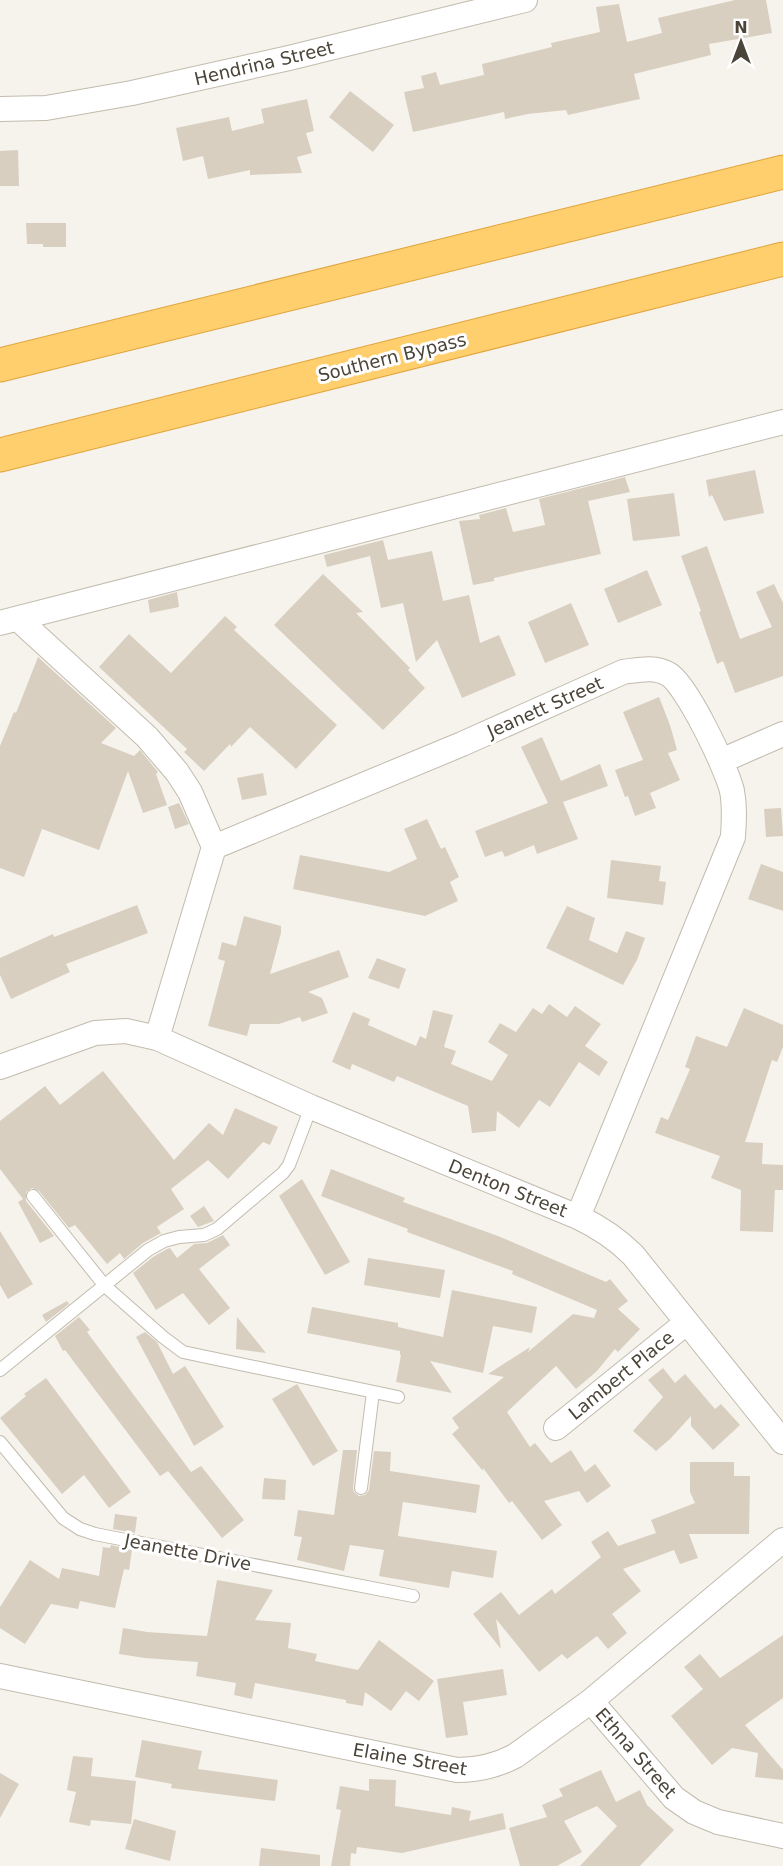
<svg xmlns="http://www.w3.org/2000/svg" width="783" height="1866" font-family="'DejaVu Sans',sans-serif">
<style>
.building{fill:#d8cfc1}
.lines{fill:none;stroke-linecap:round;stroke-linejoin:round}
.lane-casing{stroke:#c2bbae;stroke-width:14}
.street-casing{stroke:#c2bbae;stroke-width:26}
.highway-casing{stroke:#e0a43c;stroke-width:35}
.lane{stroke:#fff;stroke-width:12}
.street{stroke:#fff;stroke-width:24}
.highway{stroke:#ffcf6e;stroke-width:33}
.labels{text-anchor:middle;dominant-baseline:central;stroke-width:6;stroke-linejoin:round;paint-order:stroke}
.street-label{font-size:18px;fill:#4b4439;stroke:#fff}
</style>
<rect width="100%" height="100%" fill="#f6f3ec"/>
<path class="building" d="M735,0H766L772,33L709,44L711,55L634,74L640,99L568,115L566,110L528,114L505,119L504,112L413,132L404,92L424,88L421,76L436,72L440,85L484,75L482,64L552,47L551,43L600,32L596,7L619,4L627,42L662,33L658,18Z
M350,91L394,125L373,152L329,117Z
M307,99L314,131L306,133L312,153L297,157L302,173L250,175V170L208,179L203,156L183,161L176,128L229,117L232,131L264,123L261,109Z
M18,150L19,186H0V151Z
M26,223H66V247H43V244H27Z
M755,470L764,513L724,521L712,495L709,497L706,480Z
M625,477L630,492L588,501L601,554L494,578V581L473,585L459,521L480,519L479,515L506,508L513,532L545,525L539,499Z
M674,493L680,536L633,541L627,499Z
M383,540L388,560L432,551L443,601L469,595L480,643L499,635L516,675L462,698L437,640L416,662L403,603L381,608L370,556L327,567L324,555Z
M707,546L740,639L772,627L756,592L774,584L783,603V676L735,693L723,661L717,664L699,612L701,611L681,556Z
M647,570L662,605L618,623L604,589Z
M323,574L363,612L356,613L410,668L408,670L425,688L383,730L274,625Z
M177,592L179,607L150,613L148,600Z
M571,603L589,645L545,663L528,622Z
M225,616L237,627L234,630L337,725L296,769L250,727L231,747L230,744L204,771L184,752L187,749L99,667L129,634L171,673Z
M38,657L116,728L101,743L134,756L140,750L158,772L156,774L167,805L143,813L128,771L99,850L42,829L24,877L0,868V746L14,712L16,713Z
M659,697L670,725L677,750L668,753L680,780L650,793L656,808L635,816L628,796L625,797L615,770L643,760L623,712Z
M542,737L561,781L600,764L608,786L563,802L578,839L537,854L534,845L505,857L502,851L485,857L475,831L548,803L521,747Z
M263,773L267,795L242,800L237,778Z
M179,803L189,824L175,829L168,807Z
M781,808L783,836L766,837L764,809Z
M427,819L441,849L445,847L459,877L450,882L458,901L425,916L293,889L300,855L389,872L417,859L404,829Z
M611,860L661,866L659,881L666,882L663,905L607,898Z
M761,864L783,872V911L748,899Z
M137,905L148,933L66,964L70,972L11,999L0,975V958L53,934L54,937Z
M567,906L595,918L589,940L617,953L626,931L645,938L637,960L623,985L546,948Z
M244,916L281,926V933L270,974L339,950L349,977L308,992L322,998L328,1013L302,1022L300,1017L279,1024H250L247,1036L208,1026L225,961L218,959L222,942L236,946Z
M377,958L406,969L399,989L368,978Z
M549,1004L567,1017L575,1006L601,1024L585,1046L608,1062L599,1076L579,1062L550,1107L539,1100L519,1128L497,1111L496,1131L472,1133L468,1106L397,1076L394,1082L352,1064L350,1070L332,1062L353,1012L370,1019L368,1025L416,1046L420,1036L426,1039L433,1010L453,1015L444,1047L456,1051L451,1064L492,1081L508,1055L488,1042L500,1023L516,1032L533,1008L542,1014Z
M744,1008L783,1025V1047L777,1062L772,1060L745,1142L763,1143L762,1164L783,1165V1190H775L773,1232L740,1231L741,1190L711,1178L720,1156L655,1133L661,1117L668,1120L690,1069L685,1067L696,1036L727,1047Z
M103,1071L174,1160L209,1123L223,1135L235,1108L278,1127L270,1145L263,1142L228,1179L208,1160L171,1189L184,1209L157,1227L161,1233L143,1243L124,1259L120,1253L107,1264L75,1225L69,1228L39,1191L32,1188L26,1192V1201L54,1236L40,1243L18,1202L23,1199L0,1169V1121L45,1086L60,1105Z
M331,1169L405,1198L403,1202L498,1236L606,1282L610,1279L628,1301L618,1309L640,1329L618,1352L615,1349L597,1371L576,1389L556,1366L507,1412L530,1447L535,1443L551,1463L571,1450L585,1472L595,1464L611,1486L587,1503L579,1491L544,1501L562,1525L542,1540L512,1501L509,1503L483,1468V1471L452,1434L459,1428L452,1418L504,1377L488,1374L530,1347L528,1352L573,1314L594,1318L597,1310L512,1274L513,1271L407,1232L408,1229L321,1196Z
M302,1179L350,1262L325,1275L279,1196Z
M204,1206L214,1221L198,1227L190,1216Z
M0,1231L33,1284L8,1299L0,1285Z
M223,1235L230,1245L199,1269L230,1308L209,1325L183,1293L156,1310L133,1273L153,1257L167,1249L170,1248L177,1258L194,1244L207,1243Z
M368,1258L445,1270L440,1298L364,1285Z
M452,1290L537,1307L532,1333L493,1326L483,1373L430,1361L452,1393L396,1382L401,1355H400V1351L307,1333L312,1307L398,1323V1327L443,1337Z
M67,1301L69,1304L46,1322L42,1315Z
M79,1317L90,1330L87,1332L191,1472L201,1466L244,1520L222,1538L168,1471L160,1476L65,1350L63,1351L55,1336Z
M237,1317L266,1353L236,1349Z
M145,1332L157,1342L173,1374L185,1366L224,1427L194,1446L136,1337Z
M663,1368L675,1383L685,1374L715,1409L721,1404L740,1425L713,1450L691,1426V1416L670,1439L656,1451L633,1431L663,1397L648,1380Z
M46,1378L131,1492L109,1508L84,1475L62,1494L0,1418L26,1396L24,1394Z
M297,1384L338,1451L313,1466L272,1399Z
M343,1450H357L353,1488L354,1492L359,1496L365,1495L369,1490L374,1451L391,1452L390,1471L480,1485L476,1513L403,1502L398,1536L497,1551L493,1578L452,1571L449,1588L379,1576L384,1550L350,1545L344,1571L297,1560L302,1537L294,1536L298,1510L334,1515Z
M690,1462H734V1476H750L749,1534H689L698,1558L680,1564L674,1550L623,1569L641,1591L612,1614L627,1633L608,1649L597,1636L567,1659L562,1654L539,1672L496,1619L501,1649L473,1614L501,1592L519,1615L552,1589L555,1594L601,1557L591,1542L608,1531L618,1546L656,1533L651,1520L695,1503L690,1492Z
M264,1478L286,1480L285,1500L262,1499Z
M115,1514L137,1517L135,1533L113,1529Z
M111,1545L132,1550L129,1570L124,1569L115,1608L80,1601L78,1609L51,1604L25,1644L0,1628V1607L30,1560L59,1579L62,1568L99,1576L103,1547L110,1548Z
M217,1580L273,1590L255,1620L291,1623L288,1648L317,1654L315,1661L358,1670L379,1640L434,1681L419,1701L406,1691L391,1711L365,1692L363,1706L346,1703V1700L255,1683L252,1699L234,1695L236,1683L196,1676L198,1662L145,1658L119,1654L123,1628L147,1632L207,1636Z
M783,1635V1698L745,1725L783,1770V1780L755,1777L758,1753L732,1748L712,1765L671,1716L703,1689L684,1667L700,1654L720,1678Z
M503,1669L507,1695L463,1702L468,1735L446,1738L437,1679Z
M142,1740L202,1751L198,1769L278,1780L275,1801L171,1788L172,1784L135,1777Z
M73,1756L93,1758L91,1776L136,1781L131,1824L91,1820L90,1826L69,1822L76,1792L67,1790Z
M601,1770L616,1802L640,1790L647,1805L674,1830L640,1866H580L617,1826L597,1806L564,1821L582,1852L557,1866H520L509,1828L547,1817L542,1805L563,1796L559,1789Z
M0,1773L19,1784L0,1818Z
M369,1779L396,1780L395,1806L451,1815L452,1807L471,1811L469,1821L503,1813L506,1829L402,1853L357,1847L356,1854L351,1853L350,1866H331L341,1810L336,1809L340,1786L369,1791Z
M134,1819L176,1831L170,1861L125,1849Z
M261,1848L320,1855V1866H259Z"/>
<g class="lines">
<g class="lane-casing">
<path id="lane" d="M33,1196L105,1286L163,1337L183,1352L398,1397
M0,1370L148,1250L164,1241L179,1237L204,1235L217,1229L283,1173L289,1165L311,1107
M0,1442L63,1518L80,1529L95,1534L413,1596
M361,1488L373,1392"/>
</g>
<g class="street-casing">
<path id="street" d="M0,109L46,108L132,93L289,58L525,0
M18,619L147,737L177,772L190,792L214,847
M0,623L783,422
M721,761L783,734
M157,1038L214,847L462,744L623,672C639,670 654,666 668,674C686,683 727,769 732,791C735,806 734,821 733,837L578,1217
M0,1067L95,1033L126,1031L157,1038L311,1107L578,1217C599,1227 616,1238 633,1255L783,1442
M556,1428L686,1323
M0,1676L457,1770C478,1770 496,1766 515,1756L591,1701L783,1540
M591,1701L674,1798L694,1812L718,1822L783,1836"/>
</g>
<g class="highway-casing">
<path id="highway" d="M0,365L783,172
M0,455L783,259"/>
</g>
<use href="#lane" class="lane"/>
<use href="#street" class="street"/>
<use href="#highway" class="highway"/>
</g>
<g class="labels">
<g class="street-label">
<text transform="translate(264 63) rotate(-13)">Hendrina Street</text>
<text transform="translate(392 357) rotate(-14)">Southern Bypass</text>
<text transform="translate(545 707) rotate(-24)">Jeanett Street</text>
<text transform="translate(508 1188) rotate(22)">Denton Street</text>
<text transform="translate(621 1375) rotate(-39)">Lambert Place</text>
<text transform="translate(188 1552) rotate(11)">Jeanette Drive</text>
<text transform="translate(636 1753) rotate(49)">Ethna Street</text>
<text transform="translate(410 1759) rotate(10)">Elaine Street</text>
</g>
</g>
<g transform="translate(741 42)" stroke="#ffffff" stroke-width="4.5" paint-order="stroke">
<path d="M0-4.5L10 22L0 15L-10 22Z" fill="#4b4439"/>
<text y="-9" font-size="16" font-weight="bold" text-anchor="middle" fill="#4b4439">N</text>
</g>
</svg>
